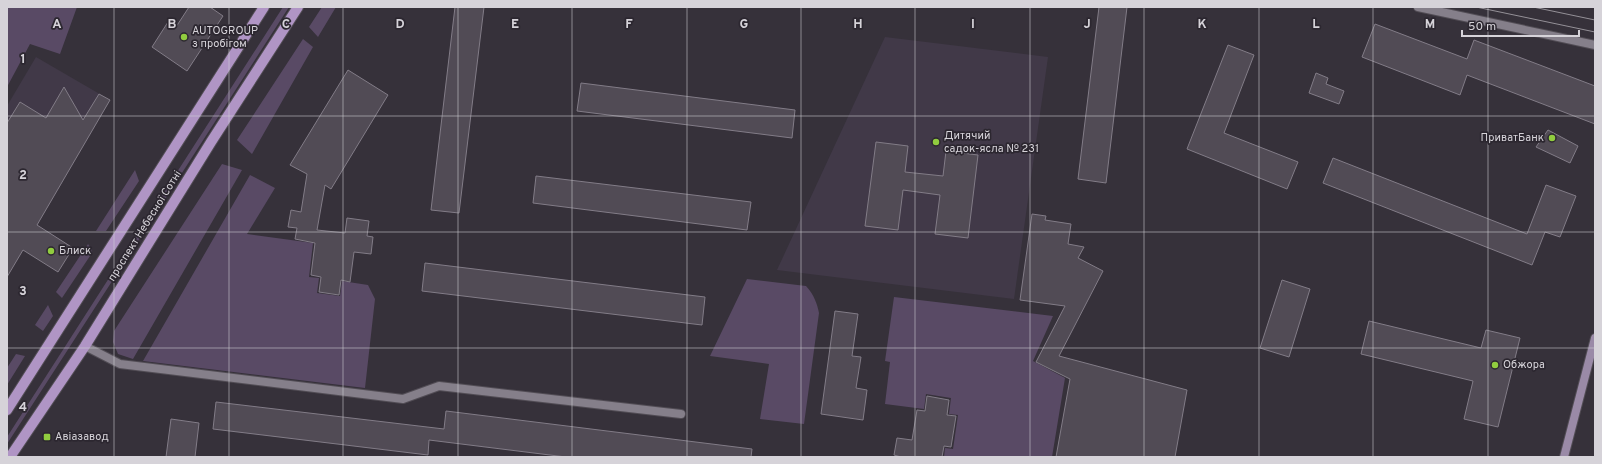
<svg xmlns="http://www.w3.org/2000/svg" width="1602" height="464" font-family="Overpass,sans-serif">
<style>
.built{fill:#413948}
.green{fill:#594a65}
.building{fill:#514b55;stroke:#827c87}
.lines{fill:none;stroke-linecap:round;stroke-linejoin:round}
.street-casing{stroke:#524d55;stroke-width:10}
.secondary-casing{stroke:#524d55;stroke-width:10}
.primary-casing{stroke:#524d55;stroke-width:12}
.street{stroke:#857f8a;stroke-width:8}
.secondary{stroke:#9a8aa7;stroke-width:8}
.primary{stroke:#b095c5;stroke-width:10}
.tram{stroke:#949097;stroke-width:1}
.grid{fill:none;stroke:#d6d3d9;stroke-width:1;stroke-opacity:0.55}
.poi-dot{fill:#91cd3f;stroke:#2c2730;stroke-width:1.5}
.labels{text-anchor:middle;dominant-baseline:central;stroke-width:3.5;stroke-linejoin:round;paint-order:stroke}
.poi-label{font-size:11px;fill:#d6d3d9;stroke:#2c2730;text-anchor:start}
.street-label{font-size:11px;fill:#d6d3d9;stroke:#2c2730}
.grid-label{font-size:13px;text-anchor:middle;font-weight:bold;fill:#d6d3d9;stroke:#2c2730;stroke-width:3.5;stroke-linejoin:round;paint-order:stroke}
</style>
<rect width="100%" height="100%" fill="#36313a"/>
<path class="built" d="M885,37L1048,57L1014,299L777,270Z
M36,57L110,100L7,277V106Z"/>
<path class="green" d="M7,7H77L60,54L30,44L7,87Z
M283,7H289L7,444V437Z
M322,7H336L318,37L309,27Z
M303,39L313,47L252,154L237,140Z
M222,164L242,170L133,359L118,354L113,342L114,331Z
M135,170L139,181L106,231H96Z
M250,175L275,188L247,234L313,243L309,277L319,278L317,293L340,296L342,281L368,285L375,299L365,388L143,361Z
M88,244L91,248L92,253L62,298L56,292Z
M747,279L806,286C814,295 817,303 819,313L804,424L760,419L769,364L710,356Z
M894,297L1053,316L1033,361L1065,378L1052,457H944L945,448L953,449L958,415L949,414L951,398L926,394L924,409L885,404L890,362L885,361Z
M48,305L53,316L43,331L35,325Z
M16,354L25,356L7,385V368Z"/>
<path class="building" d="M189,7H210L223,16L187,71L152,47L168,22L176,27Z
M455,7H484L459,213L431,210Z
M1099,7H1127L1106,183L1078,179Z
M1375,24L1467,59L1474,40L1595,86V124L1467,75L1460,95L1362,57Z
M1228,45L1254,55L1224,133L1298,162L1287,189L1187,149Z
M348,70L388,95L331,189L325,185L317,230L345,233L347,218L369,221L367,236L373,237L371,254L354,252L350,282L341,280L339,295L319,292L321,277L311,275L315,243L295,239L297,228L288,227L291,210L301,212L307,174L290,165Z
M1316,73L1328,78L1326,84L1344,91L1339,104L1309,93Z
M581,83L795,110L792,138L577,111Z
M64,87L83,120L99,94L110,100L37,225L73,248L58,272L23,250L7,277V123L20,102L46,118Z
M1548,130L1578,146L1570,163L1536,147Z
M876,142L908,146L905,172L943,176L946,151L978,155L968,238L935,234L940,195L903,190L898,230L865,226Z
M1333,158L1527,234L1546,185L1576,196L1560,237L1545,232L1532,265L1323,183Z
M536,176L751,202L747,230L533,203Z
M1032,214L1046,216L1045,220L1071,224L1068,244L1084,247L1078,258L1103,271L1059,356L1187,390L1175,457H1056L1070,379L1036,362L1065,306L1020,300Z
M425,263L705,297L702,325L422,291Z
M1282,280L1310,289L1289,357L1260,348Z
M835,311L858,314L852,356L861,357L856,388L867,390L863,420L821,414Z
M1369,321L1481,348L1486,330L1520,338L1498,427L1464,419L1473,381L1361,354Z
M927,396L949,400L947,415L956,416L951,447L944,446L942,457H901L894,455L897,438L912,440L917,410L925,411Z
M216,402L444,429L446,411L752,449L751,457H566L429,440L428,455L213,429Z
M171,419L199,423L195,457H166Z"/>
<g class="lines">
<g class="street-casing">
<path id="street" d="M1418,7L1595,45
M85,346L120,364L403,399L439,386L681,414"/>
</g>
<g class="secondary-casing">
<path id="secondary" d="M1564,457L1595,338"/>
</g>
<g class="primary-casing">
<path id="primary" d="M7,410L264,7
M10,457L85,346L211,142L298,7"/>
</g>
<use href="#street" class="street"/>
<use href="#secondary" class="secondary"/>
<use href="#primary" class="primary"/>
<path class="tram" d="M1476,7L1595,32
M1533,7L1595,20"/>
</g>
<path class="grid" d="M114,7V457M229,7V457M343,7V457M458,7V457M572,7V457M687,7V457M801,7V457M915,7V457M1030,7V457M1144,7V457M1259,7V457M1373,7V457M1488,7V457M7,116H1595M7,232H1595M7,348H1595"/>
<g class="poi-dot">
<circle cx="184" cy="37" r="4"/>
<circle cx="1552" cy="138" r="4"/>
<circle cx="936" cy="142" r="4"/>
<circle cx="51" cy="251" r="4"/>
<circle cx="1495" cy="365" r="4"/>
<rect x="43" y="433" width="8" height="8" rx="2"/>
</g>
<g class="labels">
<g class="poi-label">
<text x="192" y="31">AUTOGROUP<tspan x="192" dy="13">з пробігом</tspan></text>
<text x="944" y="136">Дитячий<tspan x="944" dy="13">садок-ясла № 231</tspan></text>
<text x="1544" y="138" text-anchor="end">ПриватБанк</text>
<text x="59" y="251">Блиск</text>
<text x="1503" y="365">Обжора</text>
<text x="55" y="437">Авіазавод</text>
</g>
<g class="street-label">
<text transform="translate(145 226) rotate(-58)">проспект Небесної Сотні</text>
</g>
</g>
<g class="grid-label">
<text x="57" y="28">A</text>
<text x="172" y="28">B</text>
<text x="286" y="28">C</text>
<text x="400" y="28">D</text>
<text x="515" y="28">E</text>
<text x="629" y="28">F</text>
<text x="744" y="28">G</text>
<text x="858" y="28">H</text>
<text x="973" y="28">I</text>
<text x="1087" y="28">J</text>
<text x="1202" y="28">K</text>
<text x="1316" y="28">L</text>
<text x="1430" y="28">M</text>
<text x="23" y="63">1</text>
<text x="23" y="179">2</text>
<text x="23" y="295">3</text>
<text x="23" y="411">4</text>
</g>
<rect width="1602" height="464" fill="none" stroke="#d6d3d9" stroke-width="16"/>
<path d="M1462 30v6h117v-6" fill="none" stroke="#d6d3d9" stroke-width="2"/>
<text x="1468" y="30" font-size="12" fill="#d6d3d9" stroke="#2c2730" stroke-width="3" paint-order="stroke">50 m</text>
</svg>
